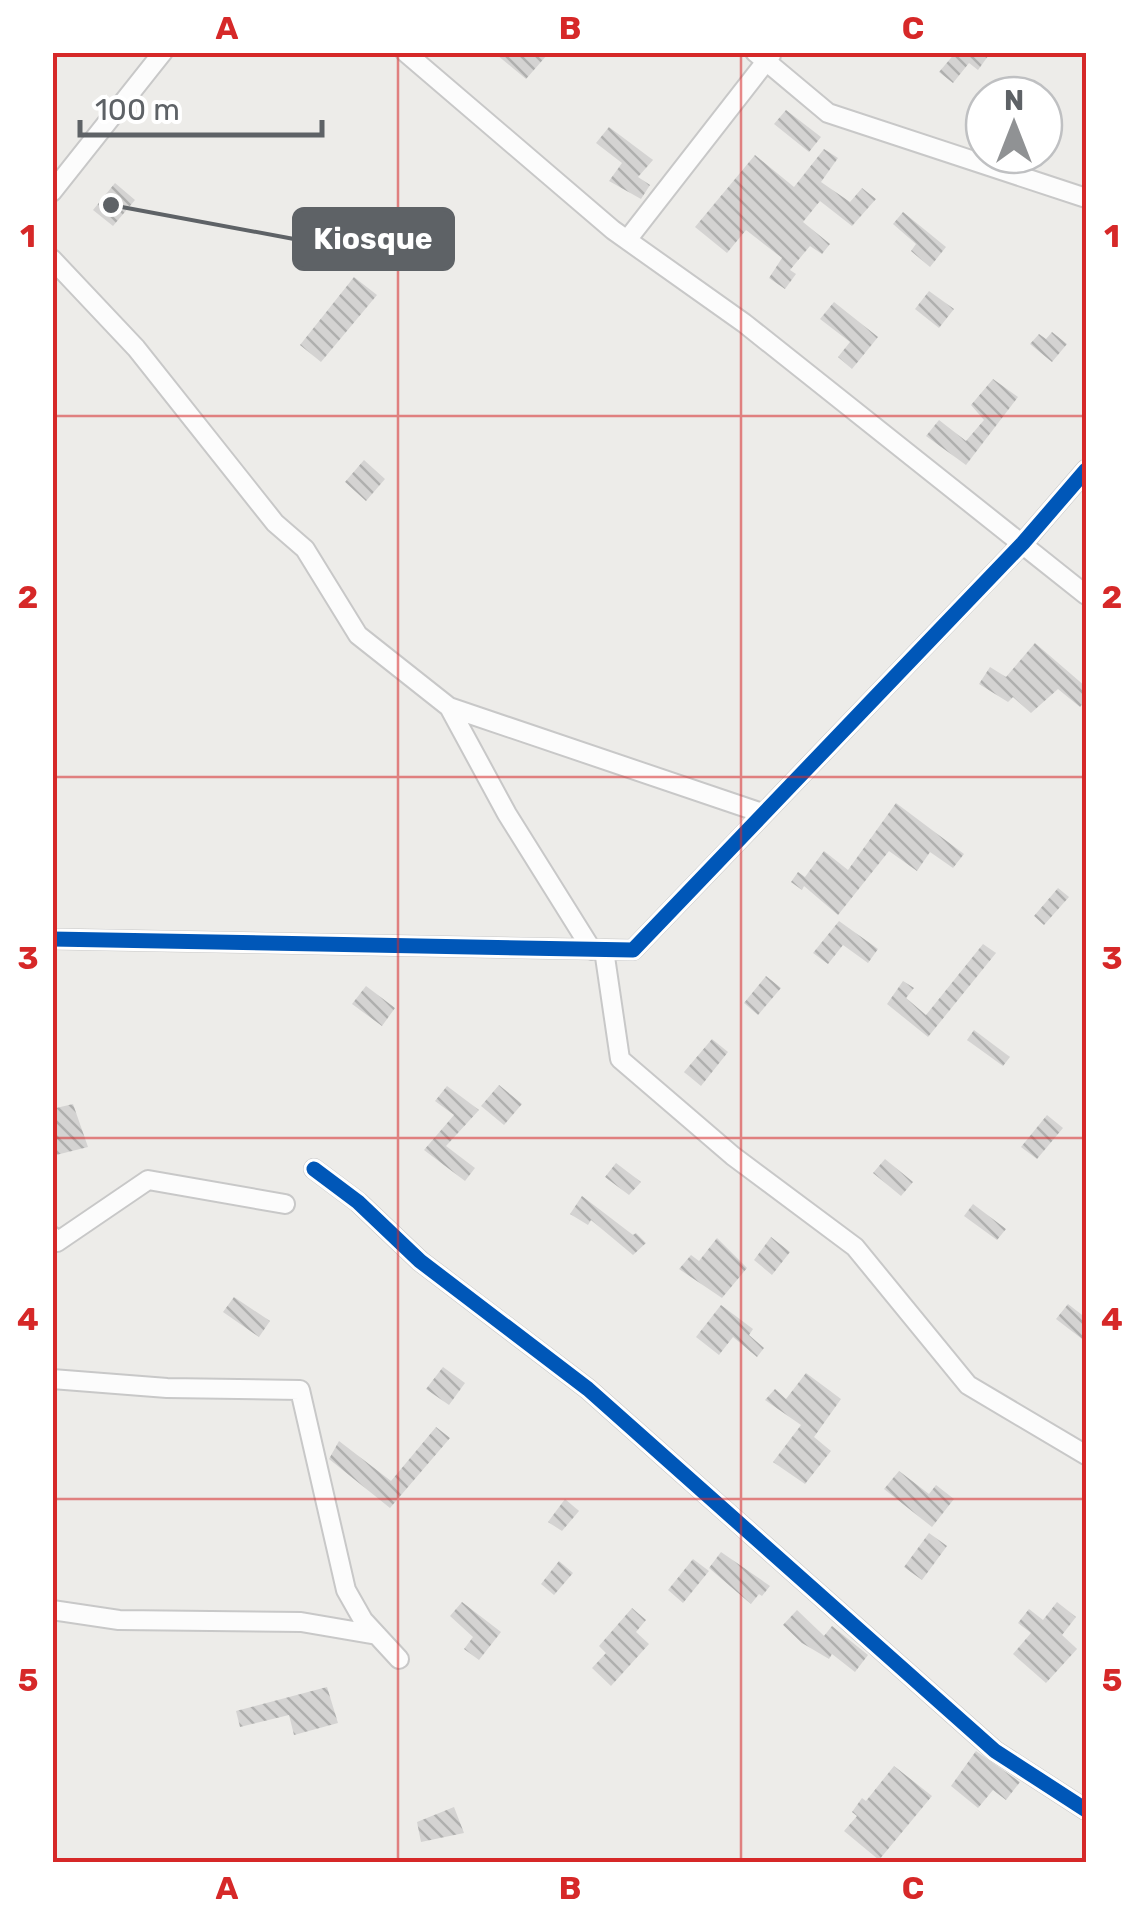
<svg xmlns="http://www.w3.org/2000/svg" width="1139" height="1915" font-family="Rubik,sans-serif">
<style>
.building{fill:url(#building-back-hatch)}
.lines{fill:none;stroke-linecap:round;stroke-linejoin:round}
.street-casing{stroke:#c8c8c8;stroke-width:22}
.street{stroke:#fcfcfc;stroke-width:18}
.cycleway-casing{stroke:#fff;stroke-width:21}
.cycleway{stroke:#0057b8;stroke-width:15}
.grid{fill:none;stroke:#d62828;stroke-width:2.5;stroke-opacity:0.55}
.leader{fill:none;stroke:#5e6266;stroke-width:4}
.callout-dot{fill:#5e6266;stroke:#fff;stroke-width:4}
.callout{fill:#5e6266;stroke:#5e6266;stroke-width:4}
.callout-label{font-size:30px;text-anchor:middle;font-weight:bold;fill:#fff}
.neatline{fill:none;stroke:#d62828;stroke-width:4}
.grid-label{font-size:32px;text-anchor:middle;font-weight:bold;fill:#d62828}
</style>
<defs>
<pattern id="building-back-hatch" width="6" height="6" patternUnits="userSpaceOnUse" patternTransform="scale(2.5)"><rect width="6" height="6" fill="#d4d3d2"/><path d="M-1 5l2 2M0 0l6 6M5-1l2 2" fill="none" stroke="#afafae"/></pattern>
</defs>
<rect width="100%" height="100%" fill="#edece9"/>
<path class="building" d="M956,52H991L978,70L969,63L953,83L939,72Z
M497,55H547L526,79Z
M786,110L821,137L809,152L774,124Z
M609,127L653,160L638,177L650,185L641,199L609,181L622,163L596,143Z
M824,149L838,158L821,182L850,202L862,188L876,199L852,226L820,201L803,222L830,244L822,254L810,246L790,270L796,274L785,289L769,278L782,258L746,230L727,253L695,227L755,155L794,187Z
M115,183L135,200L113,226L93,210Z
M903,212L946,247L930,267L911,251L916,244L893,224Z
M354,277L377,295L321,362L300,345Z
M929,291L954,309L939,328L915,309Z
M834,302L878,337L852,369L838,357L850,342L820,319Z
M1052,332L1067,344L1052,362L1030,344L1039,334L1046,339Z
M993,379L1018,397L966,465L926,436L939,420L966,441L984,420L971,405Z
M364,460L385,479L366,501L345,482Z
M1035,643L1086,687V700L1080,707L1058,689L1031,713L1013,697L1008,702L979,684L990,667L1006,677Z
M896,803L964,854L953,868L930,852L917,871L889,851L838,915L804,886L802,890L791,882L798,872L805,877L824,851L848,870Z
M1058,888L1069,897L1044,925L1034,916Z
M839,921L878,949L868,963L843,945L828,964L813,953Z
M983,944L996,953L928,1037L887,1004L903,981L914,988L906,998L926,1015Z
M766,976L781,988L758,1015L744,1003Z
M366,986L395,1008L382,1026L352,1004Z
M974,1030L1010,1057L1003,1066L967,1040Z
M712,1039L728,1052L701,1086L684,1072Z
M499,1085L522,1104L504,1125L481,1106Z
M447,1086L479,1110L446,1146L475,1168L465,1181L424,1150L454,1115L435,1101Z
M73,1104L88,1147L52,1156V1109Z
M1047,1115L1063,1128L1037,1159L1021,1147Z
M885,1159L913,1182L901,1196L873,1173Z
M616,1163L641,1182L629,1195L605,1177Z
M582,1196L633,1235L636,1233L646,1243L633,1255L591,1220L588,1225L570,1214Z
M973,1204L1006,1229L997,1240L964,1216Z
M771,1237L790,1252L772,1275L754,1260Z
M717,1238L747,1268L722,1298L679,1269L691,1255L699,1261Z
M234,1297L270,1321L259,1337L223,1312Z
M1068,1304L1086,1318V1342L1056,1319Z
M721,1305L753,1329L749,1335L764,1348L757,1357L733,1337L719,1355L696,1337Z
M443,1367L465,1383L449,1405L426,1389Z
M806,1373L841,1399L814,1437L831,1451L805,1484L773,1462L801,1425L765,1400L775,1389L786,1399Z
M436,1427L450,1438L390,1508L329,1459L339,1441L391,1481Z
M899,1471L929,1494L936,1485L954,1499L932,1527L884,1489Z
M565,1499L579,1511L562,1531L548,1522Z
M929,1533L947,1546L922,1580L904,1567Z
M721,1552L770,1586L762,1596L759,1594L751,1604L709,1568Z
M693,1559L709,1571L683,1603L668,1590Z
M559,1561L573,1573L554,1595L541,1584Z
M462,1602L501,1632L479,1660L464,1649L473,1637L450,1616Z
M1057,1602L1076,1617L1062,1635L1077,1649L1046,1683L1013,1654L1031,1633L1018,1623L1029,1609L1043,1620Z
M632,1608L646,1620L636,1632L649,1644L611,1686L592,1668L606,1653L599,1646Z
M797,1610L824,1636L832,1626L868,1655L855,1672L832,1654L829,1659L802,1643L783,1625Z
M327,1687L338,1723L294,1735L289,1715L240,1727L236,1711Z
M976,1751L1020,1782L1006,1800L993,1790L978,1808L951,1786Z
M894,1766L932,1796L879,1860L844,1831L857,1816L852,1812L862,1798L866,1801Z
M454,1807L464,1833L421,1842L417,1822Z"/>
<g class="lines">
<g class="street-casing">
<path id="street" d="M405,52L613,230L744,323L1086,595
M755,52L828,113L1086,198
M52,192L163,52
M627,240L771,55
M52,259L136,348L275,523L305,549L358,635L449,707L762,813
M449,707L507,814L592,950
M52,939L633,950L1023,543L1086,470
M604,950L620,1059L733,1156L855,1247L968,1385L1086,1455
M314,1169L358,1202L420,1261L588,1389L995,1751L1086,1810
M52,1236L57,1242L148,1180L285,1204
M52,1379L167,1388L300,1390L346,1590L363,1620L399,1659
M52,1610L119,1620L301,1622L377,1635"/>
</g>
<use href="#street" class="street"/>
<g class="cycleway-casing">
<path id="cycleway" d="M52,939L633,950L1023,543L1086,470
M314,1169L358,1202L420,1261L588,1389L995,1751L1086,1810"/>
</g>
<use href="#cycleway" class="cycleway"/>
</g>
<path class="grid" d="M398,52V1862M741,52V1862M52,416H1086M52,777H1086M52,1138H1086M52,1499H1086"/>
<path class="leader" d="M111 205L294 239"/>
<circle class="callout-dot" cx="111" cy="205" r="10"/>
<rect class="callout" x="294" y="209" width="159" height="60" rx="10"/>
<g class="callout-label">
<text x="373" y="249">Kiosque</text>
</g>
<rect width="1139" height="1915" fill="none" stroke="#ffffff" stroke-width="110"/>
<g transform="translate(1014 125)"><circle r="48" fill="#ffffff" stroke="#bfc0c2" stroke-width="2.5"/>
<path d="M0-8L18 38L0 25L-18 38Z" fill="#909294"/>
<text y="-15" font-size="28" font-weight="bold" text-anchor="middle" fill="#5e6266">N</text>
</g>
<path d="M80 120v15h242v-15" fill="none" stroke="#5e6266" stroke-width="5"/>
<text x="95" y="120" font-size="30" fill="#5e6266" stroke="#ffffff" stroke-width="8" paint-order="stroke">100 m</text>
<rect x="55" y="55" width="1029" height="1805" class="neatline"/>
<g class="grid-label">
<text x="227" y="39">A</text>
<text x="570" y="39">B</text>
<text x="913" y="39">C</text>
<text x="28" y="247">1</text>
<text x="1112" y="247">1</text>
<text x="28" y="608">2</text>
<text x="1112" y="608">2</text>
<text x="28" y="969">3</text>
<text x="1112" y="969">3</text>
<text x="28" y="1330">4</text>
<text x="1112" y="1330">4</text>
<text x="28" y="1691">5</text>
<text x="1112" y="1691">5</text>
<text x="227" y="1899">A</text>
<text x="570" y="1899">B</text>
<text x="913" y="1899">C</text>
</g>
</svg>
